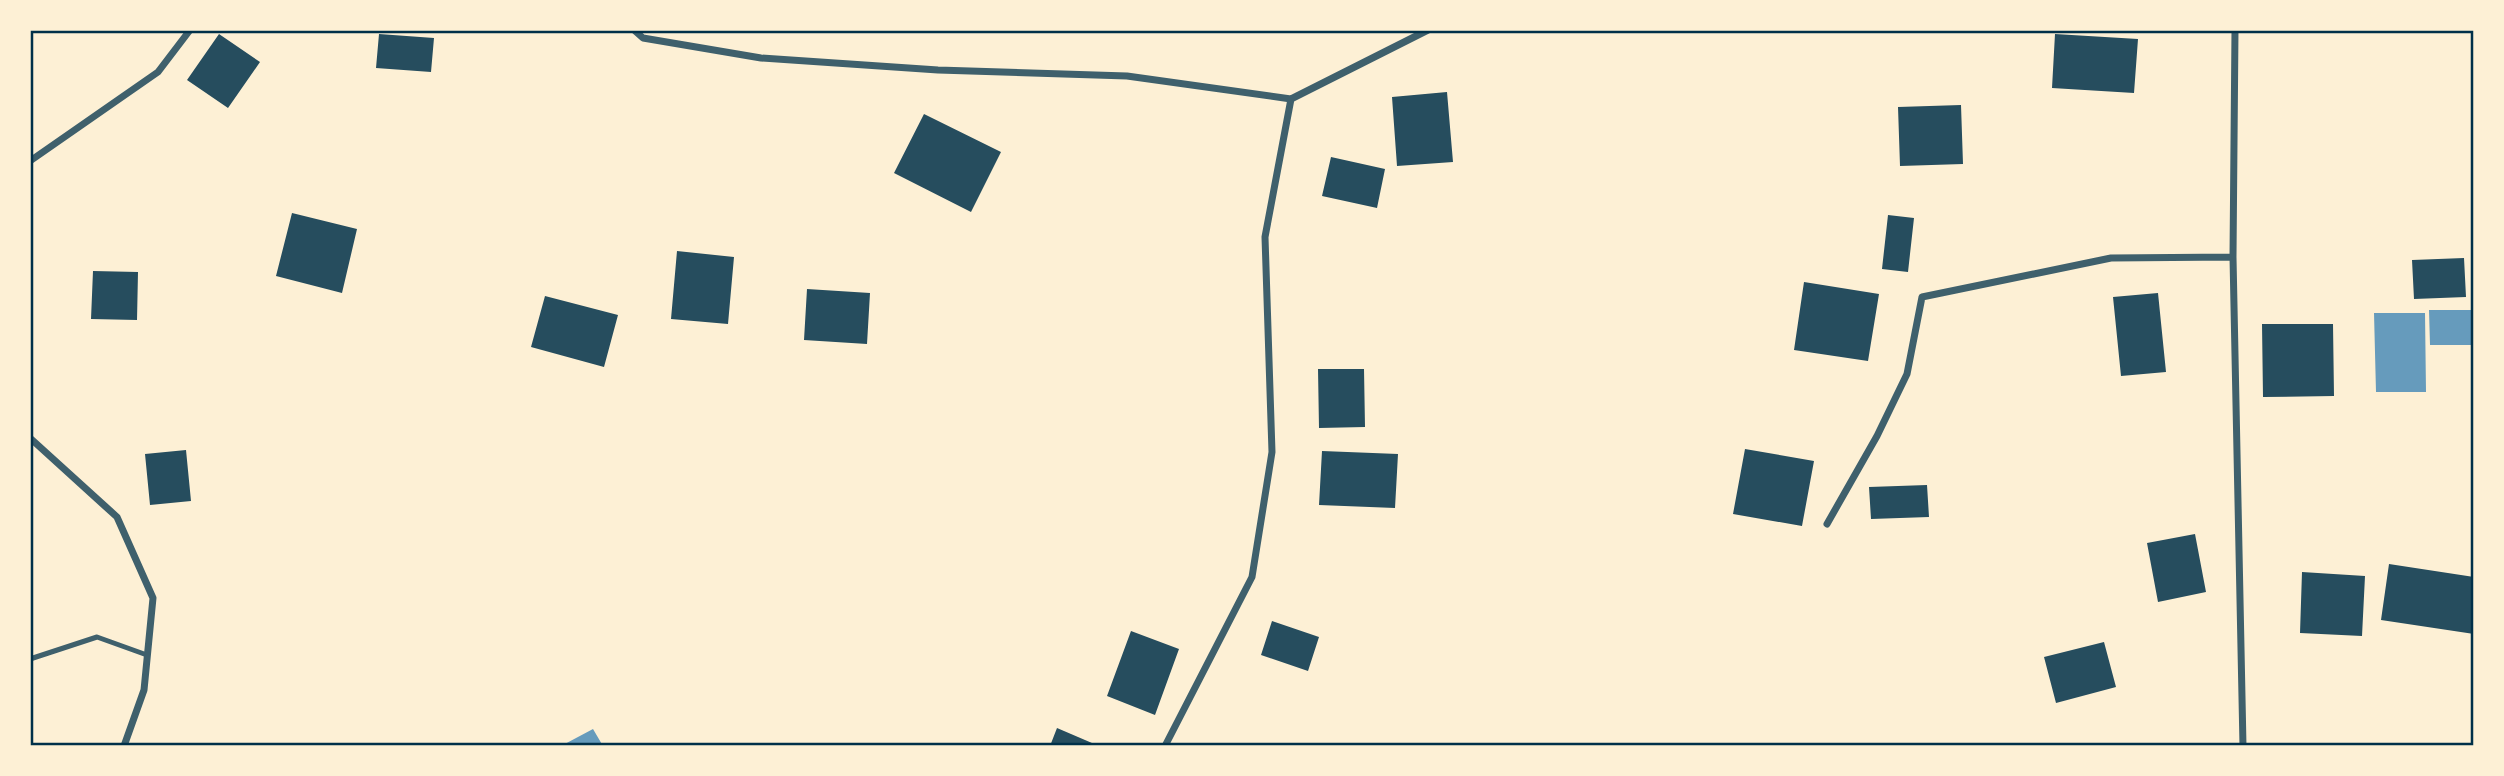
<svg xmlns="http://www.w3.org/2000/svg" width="2504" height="776" font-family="'Fira Sans',sans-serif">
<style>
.water{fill:#669bbc}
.building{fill:#264d5e}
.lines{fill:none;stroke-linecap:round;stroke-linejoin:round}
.service{stroke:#3f606c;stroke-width:5}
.minor{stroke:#3f606c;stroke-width:7}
.neatline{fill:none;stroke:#003049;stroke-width:2.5}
</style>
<rect width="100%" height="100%" fill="#fdf0d5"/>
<path class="water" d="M2429,310H2474V345H2430Z
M2374,313H2425L2426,392H2376Z
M593,729L603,746H561Z"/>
<path class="building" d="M219,34L260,62L228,108L187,80Z
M379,34L434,38L431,72L376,68Z
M2055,34L2138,39L2134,93L2052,88Z
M1447,92L1453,162L1397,166L1392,97Z
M1961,105L1963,164L1900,166L1898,107Z
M924,114L1001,152L971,212L894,173Z
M1331,157L1385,169L1377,208L1322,196Z
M292,213L357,229L342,293L276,276Z
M1888,215L1914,218L1908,272L1882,269Z
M677,251L734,257L728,324L671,319Z
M2464,258L2466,297L2414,299L2412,260Z
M93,271L138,272L137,320L91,319Z
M1804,282L1879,294L1868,361L1794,350Z
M807,289L870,293L867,344L804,340Z
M2158,293L2166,372L2121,376L2113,297Z
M545,296L618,315L604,367L531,347Z
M2262,324H2333L2334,396L2263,397Z
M1318,369H1364L1365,427L1319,428Z
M1745,449L1814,461L1802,526L1733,514Z
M186,450L191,501L150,505L145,454Z
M1322,451L1398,454L1395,508L1319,505Z
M1927,485L1929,517L1871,519L1869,487Z
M2195,534L2206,592L2158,602L2147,543Z
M2389,564L2474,577V634L2381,620Z
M2302,572L2365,576L2362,636L2300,633Z
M1272,621L1319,637L1308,671L1261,655Z
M1131,631L1179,649L1155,715L1107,696Z
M2104,642L2116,687L2056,703L2044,657Z
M1057,728L1099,746H1050Z"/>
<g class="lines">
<path class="service" d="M30,659L97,637L147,655"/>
<path class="minor" d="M634,30L643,38L761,58L938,70L1127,76L1291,99L1428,30
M2235,30L2233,257L2243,746
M30,161L158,72L190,30
M30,438L117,517L153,598L144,690L124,746
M1827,524L1877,436L1907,374L1922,297L2111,258L2233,257
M1165,746L1252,577L1272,452L1265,237L1291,99"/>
</g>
<rect width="2504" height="776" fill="none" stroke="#fdf0d5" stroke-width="63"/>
<rect x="32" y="32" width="2440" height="712" class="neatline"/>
</svg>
